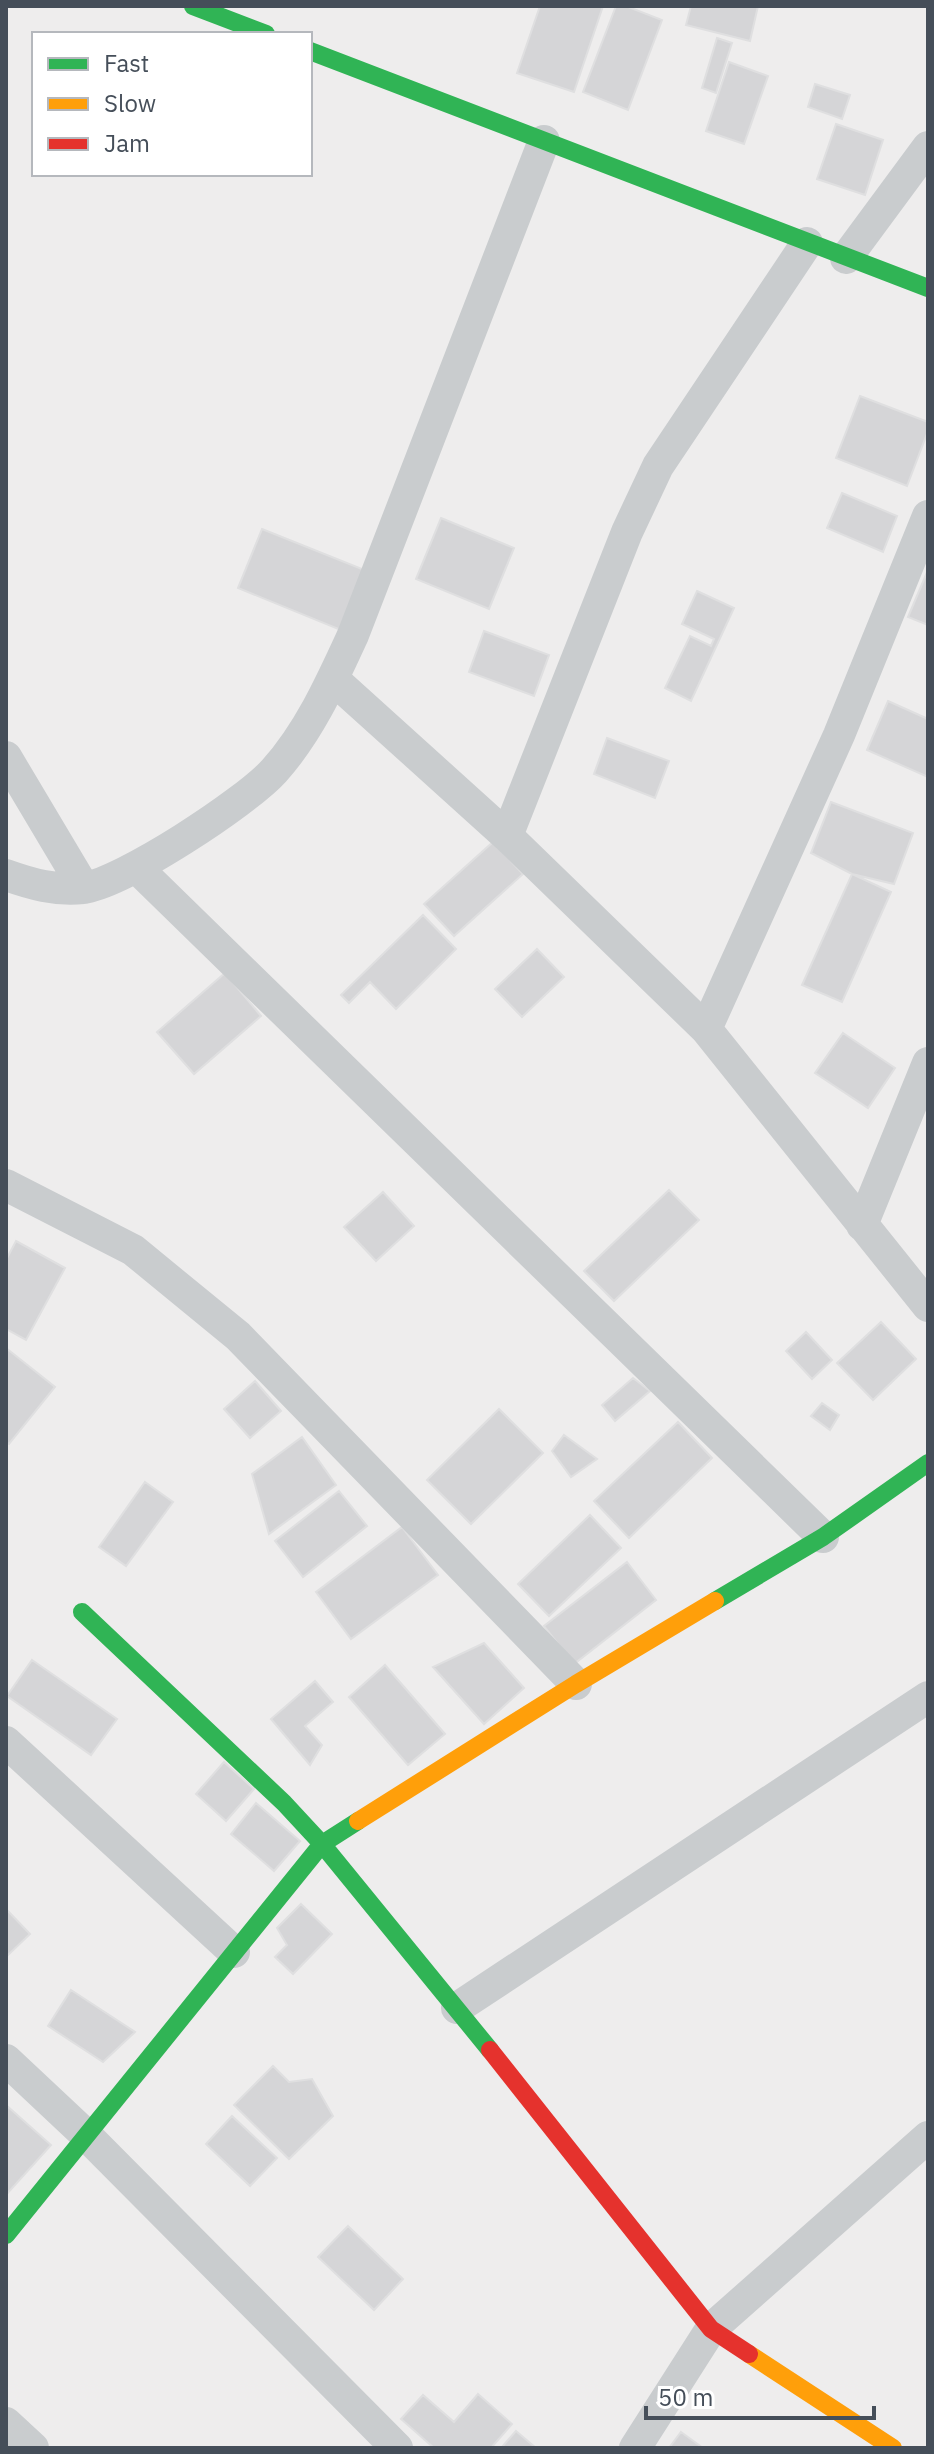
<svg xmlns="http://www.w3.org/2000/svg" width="934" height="2454" font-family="'IBM Plex Sans',sans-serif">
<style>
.building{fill:#d5d5d7;stroke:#dfdfe0;stroke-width:2}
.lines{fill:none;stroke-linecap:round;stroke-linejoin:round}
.street{stroke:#c9ccce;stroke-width:32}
.fast{stroke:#30b455;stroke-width:18}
.slow{stroke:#ff9f0a;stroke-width:18}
.jam{stroke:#e5322d;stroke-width:18}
</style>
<rect width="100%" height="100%" fill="#eeeded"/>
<path class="building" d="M540,6H603L574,92L517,73Z
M616,6H626L662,20L628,110L583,92Z
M691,6H758L750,41L686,25Z
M717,38L732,43L716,93L702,88Z
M729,62L768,76L744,144L706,131Z
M815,84L850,95L842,119L808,107Z
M836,124L883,140L865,195L817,179Z
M860,396L928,422V431L907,486L836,458Z
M842,493L897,516L883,552L827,528Z
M441,518L514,548L489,609L416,579Z
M262,529L377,575L353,635L238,588Z
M928,570V625L908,617Z
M697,591L734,608L691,701L665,688L690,636L711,646L714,639L682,624Z
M484,631L549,655L534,696L469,672Z
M888,701L928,719V777L867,750Z
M607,738L669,761L655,798L594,774Z
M831,802L913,833L894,884L852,874L811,853Z
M493,842L523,874L454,936L424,904Z
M852,874L891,892L842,1002L802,985Z
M423,915L456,949L396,1009L370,982L349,1003L341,995Z
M537,949L564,977L522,1017L495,989Z
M225,973L261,1016L194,1074L157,1032Z
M843,1033L895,1068L868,1108L815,1073Z
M669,1190L699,1220L614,1301L584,1271Z
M383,1192L414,1226L376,1261L344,1227Z
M16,1241L65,1268L26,1340L6,1329V1260Z
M881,1322L916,1359L873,1400L837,1363Z
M806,1332L832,1360L812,1379L786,1351Z
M6,1348L55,1387L9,1444L6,1442Z
M633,1378L650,1391L615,1421L602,1405Z
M255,1381L281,1411L250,1438L224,1409Z
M822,1403L839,1415L830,1430L811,1416Z
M499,1409L543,1453L471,1524L427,1480Z
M678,1422L712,1458L629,1538L594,1501Z
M564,1435L597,1459L571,1477L552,1451Z
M302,1437L336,1485L269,1534L252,1474Z
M145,1482L173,1502L126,1566L99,1547Z
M339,1491L367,1526L303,1577L275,1541Z
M590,1515L621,1548L549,1616L518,1584Z
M402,1527L438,1575L351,1639L316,1592Z
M627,1562L656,1600L574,1664L544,1626Z
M484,1643L524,1688L484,1724L433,1667Z
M32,1660L117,1719L91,1755L7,1696Z
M385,1665L445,1734L408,1765L349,1697Z
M315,1681L333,1702L305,1726L322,1745L310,1765L271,1719Z
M224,1762L254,1789L226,1821L196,1794Z
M256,1803L300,1841L274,1871L231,1834Z
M301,1904L332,1934L293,1974L275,1957L287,1945L277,1928Z
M6,1909L30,1934L6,1957Z
M71,1990L135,2032L103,2062L48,2026Z
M273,2066L289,2082L312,2079L333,2116L289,2159L234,2105Z
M6,2105L51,2145L6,2195Z
M232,2116L277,2158L250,2186L206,2144Z
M348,2226L403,2279L374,2310L318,2257Z
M478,2394L512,2424L491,2448H434L401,2419L423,2395L454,2422Z
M516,2431L536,2448H501Z
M681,2432L703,2448H669Z"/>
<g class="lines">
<path class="street" d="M846,258L928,147
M333,679L507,836L706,1029L928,1306
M6,757L84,888
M507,836L627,532L658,466L807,243
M136,867L823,1537
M6,875C31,884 56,891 83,888C123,883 246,802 274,771C309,732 331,683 353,635L544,141
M706,1029L839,735L928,516
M6,1185L133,1250L238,1336L576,1684
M862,1225L928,1063
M6,1742L234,1952
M457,2008L928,1697
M6,2060L86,2135L397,2448
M6,2423L33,2448
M635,2448L711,2329L928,2137"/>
<path class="fast" d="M193,6L266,34
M310,51L928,288
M715,1601L823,1537L928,1463
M82,1612L284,1803L322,1844L490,2050
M6,2235L322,1844L358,1821"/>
<path class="slow" d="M358,1821L576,1684L715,1601
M749,2354L893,2448"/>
<path class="jam" d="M490,2050L711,2329L749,2354"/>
</g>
<rect width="934" height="2454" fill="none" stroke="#454e59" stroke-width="16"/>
<rect x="32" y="32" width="280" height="144" fill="#ffffff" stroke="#b5b8bd" stroke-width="2"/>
<rect x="48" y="58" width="40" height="12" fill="#30b455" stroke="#b5b8bd" stroke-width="2"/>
<text x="104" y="72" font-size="24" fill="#454e59">Fast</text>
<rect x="48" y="98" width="40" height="12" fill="#ff9f0a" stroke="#b5b8bd" stroke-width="2"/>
<text x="104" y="112" font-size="24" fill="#454e59">Slow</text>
<rect x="48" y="138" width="40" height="12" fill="#e5322d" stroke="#b5b8bd" stroke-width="2"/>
<text x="104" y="152" font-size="24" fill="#454e59">Jam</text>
<path d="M646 2406v12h228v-12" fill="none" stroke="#454e59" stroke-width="4"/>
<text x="658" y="2406" font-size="24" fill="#454e59" stroke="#ffffff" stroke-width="6" paint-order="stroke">50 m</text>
</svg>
